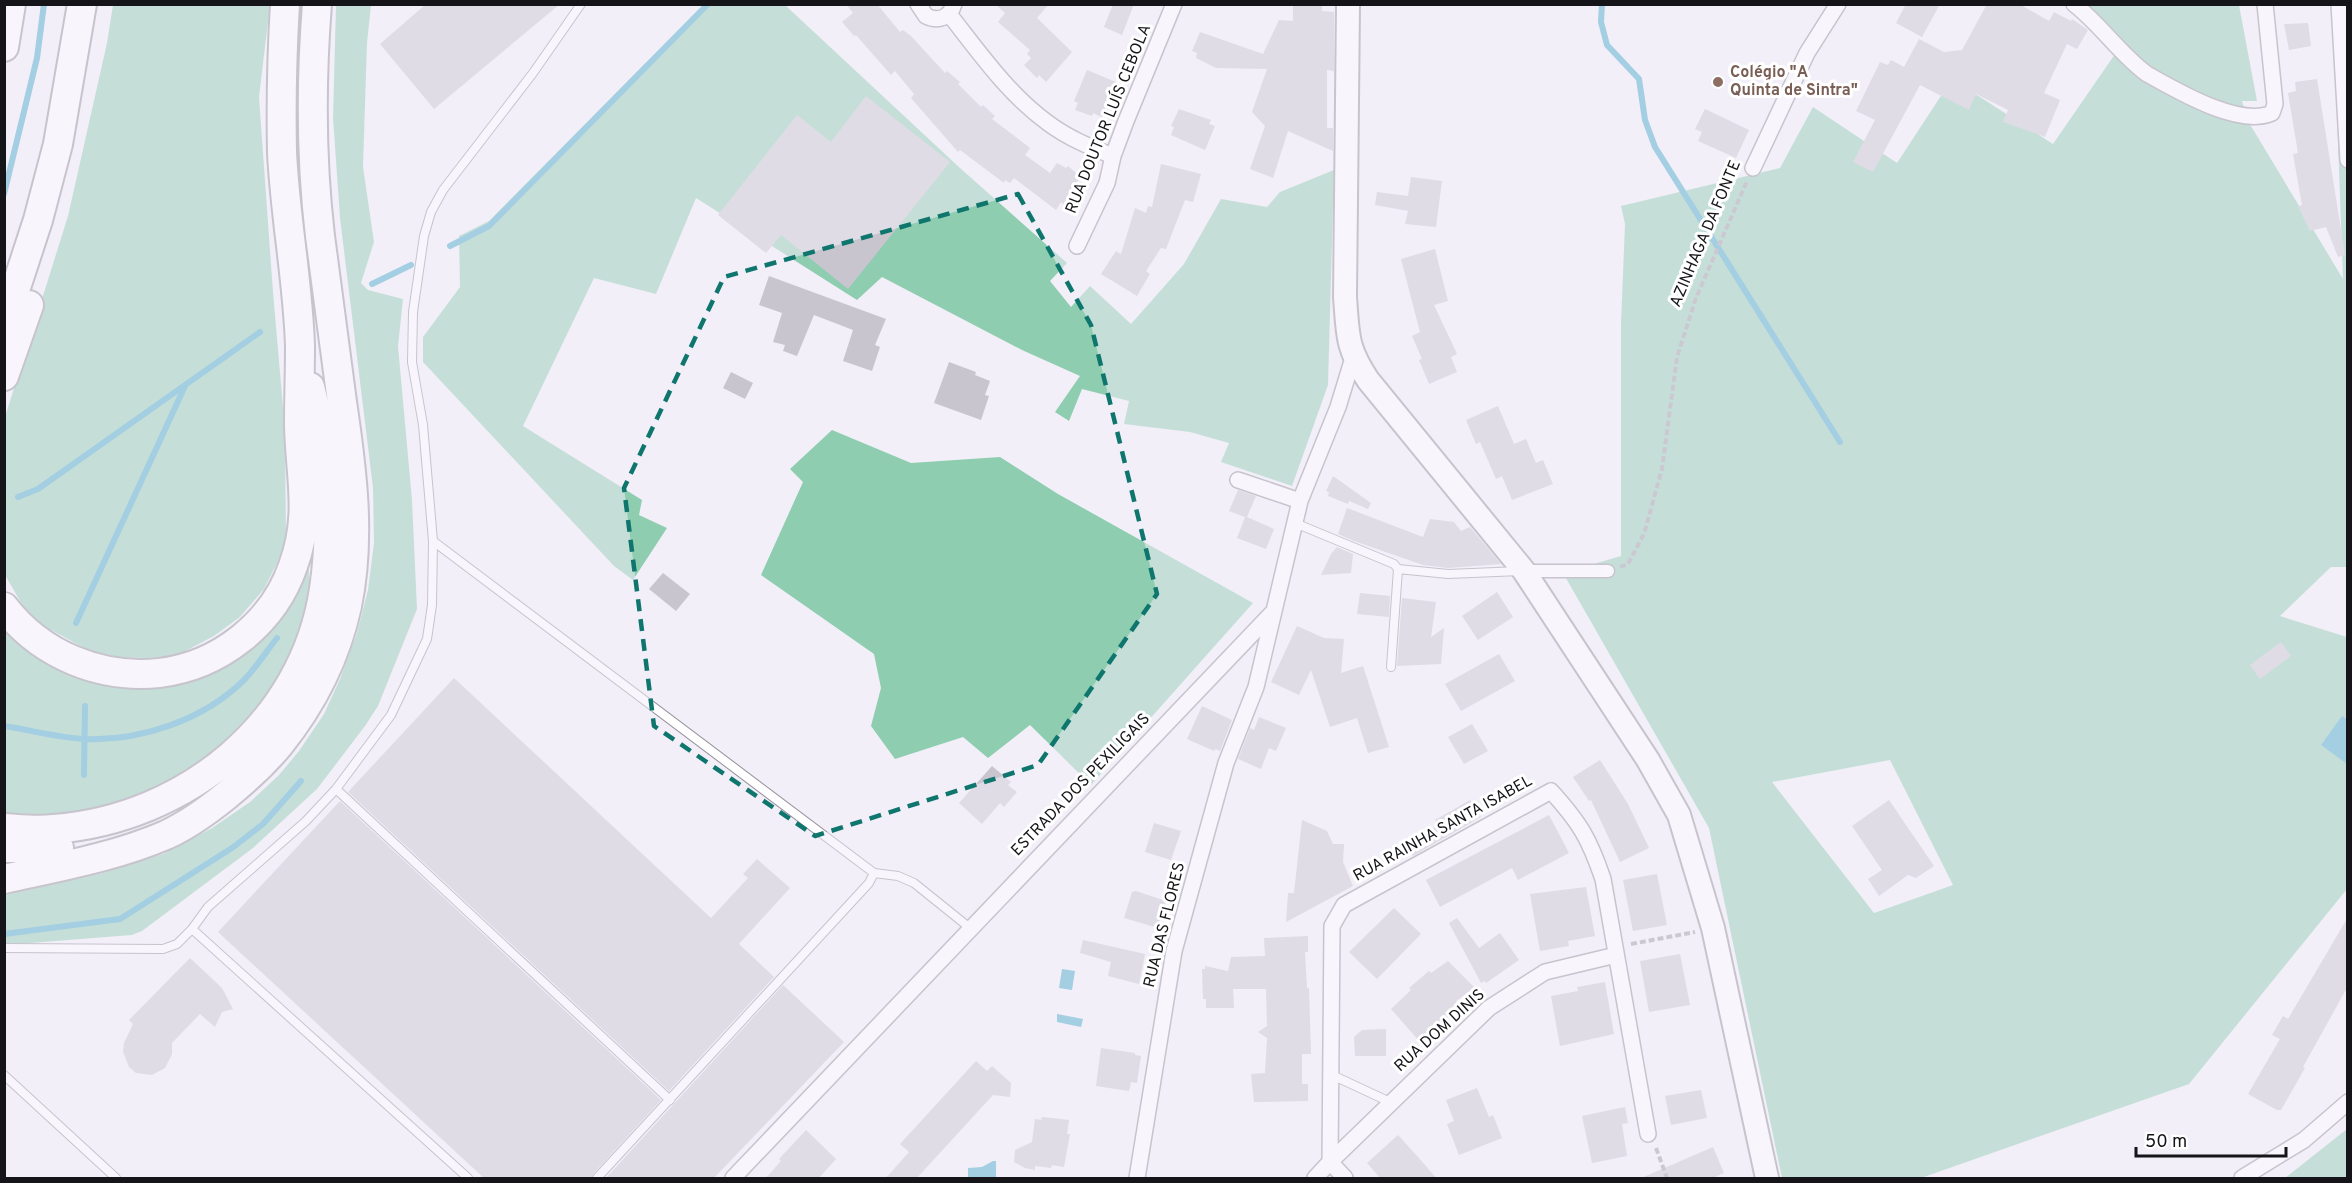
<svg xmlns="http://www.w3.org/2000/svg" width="2352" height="1183" font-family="Overpass,sans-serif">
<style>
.green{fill:#8ecdaf;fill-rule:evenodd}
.water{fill:#45a6c5}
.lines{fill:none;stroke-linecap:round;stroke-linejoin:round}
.stream{stroke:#45a6c5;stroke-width:6}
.building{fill:#c8c5cf}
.service-casing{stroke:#939099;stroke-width:10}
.pedestrian-casing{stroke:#939099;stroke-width:15}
.minor-casing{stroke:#939099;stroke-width:18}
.secondary-casing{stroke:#939099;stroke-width:26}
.motorway-casing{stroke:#939099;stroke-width:32}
.path{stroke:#9c9aa1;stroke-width:4;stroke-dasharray:6 3;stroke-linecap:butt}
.service{stroke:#fff;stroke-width:8}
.pedestrian{stroke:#fff;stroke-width:12}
.minor{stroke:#fff;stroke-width:15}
.secondary{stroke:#fff;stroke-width:22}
.motorway{stroke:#fff;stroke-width:28}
.marked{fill:none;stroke:#0f766e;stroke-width:4.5;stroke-dasharray:12 8;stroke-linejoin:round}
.education-dot{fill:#8d6e63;stroke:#fff;stroke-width:2}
.labels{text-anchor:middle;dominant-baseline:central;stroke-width:6;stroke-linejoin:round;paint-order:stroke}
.education-label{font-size:16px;font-weight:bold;fill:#785e54;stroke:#fff;text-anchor:start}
.street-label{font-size:16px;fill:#151418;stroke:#fff}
</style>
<rect width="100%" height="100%" fill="#f2eff9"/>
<path class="green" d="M113,5H270L259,97L273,292L285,430L286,539L277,563L264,589L240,617L214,636L178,655L147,658L118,657L88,650L44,626L23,606L5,575V417L68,216L107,43Z
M336,5H371L367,43L363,167L374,242L361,283L368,290L403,299L398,346L412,500L417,609L378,706L365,726L317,789L253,848L142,931L132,935L5,945V895L103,873L163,854L212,828L250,802L279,775L299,751L324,714L340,679L357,633L368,590L374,543L373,488L340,218L333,118Z
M703,5H785L960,168L1067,263L1050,281L1071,307L1090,286L1131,324L1184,264L1221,199L1267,207L1280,192L1334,170L1328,385L1292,486L1221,462L1229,443L1190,432L1124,424L1129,401L1082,389L1069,421L1055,412L1080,376L1022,350L882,277L857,300L696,198L656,294L594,278L523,426L642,500L639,515L667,528L633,580L614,566L423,362V337L460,287L459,236L489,221Z
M2085,5H2239L2257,101H2242L2248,121L2343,279L2333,5H2347V567H2331L2280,616L2347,637V889L2189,1084L1921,1178H1782L1709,828L1563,573L1621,556V323L1625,224L1621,206L1780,168L1813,107L1897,163L1952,79L2053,144L2124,41L2103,19ZM1890,760L1953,885L1874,913L1772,782Z
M832,430L911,463L1000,457L1058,494L1253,603L1091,785L1030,725L988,758L963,737L895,759L871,726L881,688L874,654L761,575L803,482L790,469Z
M309,564V592L302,620L280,679L242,735L183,780L128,801L59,815L5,813L4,627L63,669L125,689L158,686L296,589Z
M2347,1129V1178H2285Z"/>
<path class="water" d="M2342,716L2347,719V764L2321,745Z
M1062,969L1075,971L1072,990L1059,988Z
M1057,1014L1083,1019L1081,1027L1057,1022Z
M993,1161H996V1178H968V1168L982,1167Z"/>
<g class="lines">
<path class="stream" d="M1602,4L1601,22L1607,45L1639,79L1645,120L1655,147L1840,442
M4,194L37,58L44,4
M450,246L489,226L708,4
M372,284L411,265
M18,497L38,489L260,332
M76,623L185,386
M4,726C31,730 59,738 86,739C141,741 203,720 243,681C255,669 266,652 277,638
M84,775L85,706
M4,934L120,919L232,848L263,824L301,781"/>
</g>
<path class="building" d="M426,4H560L434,109L380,44Z
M846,4H877L900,32L903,30L911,36L945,73L947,71L960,82L958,84L981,107L983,105L995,116L992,119L1030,148L1025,155L1050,173L1057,163L1066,168L1068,166L1081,177L1074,185L1079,189L1066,206L1061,202L1056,210L1014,178L1010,183L1005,180L1004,183L960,150L958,152L911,98L914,94L895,71L891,75L856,35L854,36L842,22L853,13Z
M995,4H1049L1037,18L1072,52L1046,82L1039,75L1037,78L1024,65L1031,58L1027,54L1030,50L998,22L1005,13Z
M1113,4H1134L1122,35L1104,27Z
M1293,4H1322V11L1334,12V71L1327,70V128H1333V151L1288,131L1273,178L1250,169L1265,126L1252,112L1267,69L1216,68L1196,58L1197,53L1192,51L1200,32L1263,54L1279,20L1293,21Z
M1906,4H1940L1922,37L1896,23Z
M1987,4H2019L2049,21L2054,12L2071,21L2072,19L2088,30L2077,49L2067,44L2044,93L2060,100L2045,137L2003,122L2008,110L1976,94L1969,110L1920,85L1873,172L1853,162L1875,120L1856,111L1880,62L1888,65L1891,60L1904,67L1919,39L1944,52L1962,50Z
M2308,23L2311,46L2289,50L2284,24Z
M1087,70L1116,82L1102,117L1093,113L1092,116L1075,110L1078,103L1074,101Z
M2317,79L2345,255L2338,257L2326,227L2310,231L2298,206L2302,205L2293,154L2298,153L2288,93L2296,91L2295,82Z
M866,96L950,162L848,289L781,235L766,253L718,215L797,115L831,142Z
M1179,109L1211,120L1209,124L1215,126L1205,150L1171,135L1174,127L1171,126Z
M1705,109L1749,130L1736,158L1698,141L1702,132L1695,129Z
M1161,164L1201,174L1193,202L1185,200L1166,249L1161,248L1146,271L1150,274L1137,296L1101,274L1116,251L1121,254L1135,208L1146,213L1148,206L1152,207Z
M1411,177L1442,181L1436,227L1405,224L1408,211L1375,205L1377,192L1408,196Z
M1435,249L1448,301L1434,305L1457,354L1451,357L1457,372L1429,384L1419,360L1422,359L1412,336L1420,332L1401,259Z
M769,276L886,319L875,345L880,347L872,371L843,361L853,330L814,315L797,356L783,351L785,345L773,342L782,313L759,305Z
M949,362L976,372L975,375L990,381L985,395L989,396L981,420L934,403Z
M731,372L753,383L745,399L723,388Z
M1498,406L1514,444L1526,439L1536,463L1543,460L1553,484L1512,500L1502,476L1496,479L1480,442L1476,444L1466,420Z
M1333,476L1371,503L1368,509L1349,501L1348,504L1328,496L1329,492L1326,491Z
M1238,490L1256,496L1247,517L1274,529L1266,549L1237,538L1245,517L1229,511Z
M1347,508L1423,537L1430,519L1454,522L1461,531L1470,527L1501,564L1448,568L1423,565L1354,541L1338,534Z
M1337,547L1353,554L1351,573L1321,575L1331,554Z
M663,573L690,594L676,611L649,589Z
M1497,592L1513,617L1478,640L1462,616Z
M1360,593L1390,596L1389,617L1357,614Z
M1402,598L1436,602L1431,637L1444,628L1441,664L1397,666Z
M1297,626L1324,638L1344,639L1341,673L1363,666L1389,747L1368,753L1357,718L1330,727L1311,670L1299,695L1271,682Z
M2281,642L2291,656L2260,679L2250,665Z
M1499,654L1515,681L1461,711L1445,684Z
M454,678L711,918L748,878L743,874L757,859L790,888L739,944L774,977L669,1091L348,792Z
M1202,706L1232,720L1220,751L1215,749L1214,751L1187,739Z
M1259,717L1286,728L1276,751L1269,748L1261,769L1238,759L1250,728L1254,730Z
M1472,724L1488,751L1464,764L1448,737Z
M1600,760L1628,804L1649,848L1620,862L1591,800L1589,801L1573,777Z
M992,766L1011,782L1008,785L1017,792L1004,807L1000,803L982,824L959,803Z
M1470,800L1481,817L1413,856L1406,842L1438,826L1435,820Z
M1889,800L1934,866L1916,878L1908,875L1879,896L1868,879L1882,870L1852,826Z
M340,801L661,1100L593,1174L591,1179H485L218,932Z
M1549,815L1569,853L1518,880L1512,868L1440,907L1426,880Z
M1302,820L1327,831L1333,844H1344L1343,862L1353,886L1286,922L1288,893H1294Z
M1154,823L1181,831L1171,860L1145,852Z
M1657,874L1667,925L1633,931L1623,880Z
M1586,887L1595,936L1568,941L1569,946L1540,951L1530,894Z
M1136,891L1166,901L1158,928L1124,918L1132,892Z
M1394,908L1421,934L1377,979L1349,952Z
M2348,917V986L2303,1067L2305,1068L2281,1110H2277L2248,1094L2280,1039L2272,1035L2283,1016L2288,1019Z
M1457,918L1479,948L1500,933L1519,960L1486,983L1484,981L1481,983L1449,923Z
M1308,936V952H1305L1307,988H1309L1311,1054H1302V1084H1308V1101L1254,1102L1251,1074L1265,1073L1267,1038L1258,1032L1267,1026L1266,989H1233L1234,1008H1206V999H1203L1202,969H1205V966L1228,971L1231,957L1265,956L1264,938Z
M1083,940L1145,954L1139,984L1108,976L1111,962L1080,953Z
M1680,954L1690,1005L1649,1012L1640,961Z
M190,958L222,988L233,1009L222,1012L215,1027L200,1014L172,1043V1054L165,1068L152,1075L136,1073L129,1067L123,1052L124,1043L133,1024L129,1020Z
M1448,961L1475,988L1456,1001L1460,1006L1421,1043L1391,1009L1411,990L1409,988L1429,971L1431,973Z
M1605,982L1614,1034L1560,1046L1551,996L1578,991L1577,987Z
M783,985L844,1042L713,1179H605Z
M1386,1029V1056H1355L1354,1037L1362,1030Z
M1101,1048L1135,1053V1055L1141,1056L1137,1083L1131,1082L1129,1091L1096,1086Z
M976,1061L987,1071L992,1066L1011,1083L1010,1097L993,1095L916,1179H885L909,1152L900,1144Z
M1477,1088L1489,1117L1493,1115L1502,1138L1459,1155L1447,1124L1454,1121L1446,1100Z
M1701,1090L1707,1118L1671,1125L1665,1096Z
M1625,1107L1628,1123L1622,1124L1627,1156L1592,1163L1582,1116Z
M1042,1117L1069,1120L1067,1134H1070L1064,1167L1052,1165L1051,1168L1035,1166V1170L1025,1168L1014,1162L1015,1150L1032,1142L1035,1119L1041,1120Z
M806,1130L836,1159L818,1179H765L781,1161L779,1159Z
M1398,1135L1418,1157L1437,1179H1381L1367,1163Z
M1713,1147L1724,1173L1711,1179H1639Z"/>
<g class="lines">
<g class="service-casing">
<path id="service" d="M1295,523L1394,564L1398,569L1448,574L1520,571
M433,541L874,873
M1391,667L1398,569
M336,789L670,1100
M192,929L468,1178
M4,948L163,949L177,944L192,929L208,907L306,821L336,789L391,715L427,639L432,605L433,541L423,425L412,362L413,312L424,236L431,212L443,190L533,73L581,4
M4,1075L116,1178
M1332,1075L1390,1102
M597,1178L869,883L874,873L898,876L914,883L970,928"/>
</g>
<g class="pedestrian-casing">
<path id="pedestrian" d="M1524,571H1608"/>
</g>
<g class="minor-casing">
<path id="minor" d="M918,4L926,16C938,22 950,18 954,4
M2074,4C2101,25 2120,54 2147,74C2176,90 2239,128 2272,113L2275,104L2265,4
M2339,4L2348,160
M949,14C979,52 1008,94 1048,123C1068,138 1090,147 1113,156
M1753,168L1807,53L1838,4
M1077,246L1107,183L1113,156L1126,121L1174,4
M1238,480L1300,501
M733,1178L1274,611L1300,501L1338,407L1353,358
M1137,1178L1174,951L1226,763L1256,687L1274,611
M1315,1178L1330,1162L1332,926L1344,905L1551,791C1580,823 1589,838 1603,879L1648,1134
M1345,1178L1330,1162L1489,1008L1545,972L1616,955
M2242,1178L2304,1140L2348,1102"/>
</g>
<g class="secondary-casing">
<path id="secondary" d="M1348,4L1345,297C1348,335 1346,347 1368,380L1524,571L1648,760L1679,815L1713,928L1767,1178"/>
</g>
<g class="motorway-casing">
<path id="motorway" d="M4,47L11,4
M4,324L38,220L58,144L82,4
M4,376L29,305
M4,607C41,655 100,679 159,673C219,666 273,624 293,566C312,515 300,476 299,425C299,398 300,372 300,346C298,281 285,217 282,152C281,103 282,54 285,4
M4,828C21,829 38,831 54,829C186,819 304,723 324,589C334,522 327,453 310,387
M4,848H59
M4,879C58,867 115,857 166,835C203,818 253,776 279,745C312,704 336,657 347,606C361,538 352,469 342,402C335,347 327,292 320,236C311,160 311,80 317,4"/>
</g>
<path class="path" d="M1620,567L1628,564L1644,534L1662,469L1677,357L1696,298L1747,181
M1631,944L1695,932
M1656,1148L1667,1178"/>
<use href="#service" class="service"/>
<use href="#pedestrian" class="pedestrian"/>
<use href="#minor" class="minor"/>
<use href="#secondary" class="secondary"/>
<use href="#motorway" class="motorway"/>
</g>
<path d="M0 0H2352V1183H0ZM1018,194L1091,325L1157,594L1038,765L815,836L654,726L624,488L724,277Z" fill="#f2eff9" fill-opacity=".55" fill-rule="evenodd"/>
<path class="marked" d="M1018,194L1091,325L1157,594L1038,765L815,836L654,726L624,488L724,277Z"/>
<circle class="education-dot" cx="1718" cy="82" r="6"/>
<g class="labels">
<g class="education-label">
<text x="1730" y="73">Colégio "A<tspan x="1730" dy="18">Quinta de Sintra"</tspan></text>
</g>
<g class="street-label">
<text transform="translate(1109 119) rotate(-68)">RUA DOUTOR LUÍS CEBOLA</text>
<text transform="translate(1706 234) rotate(-67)">AZINHAGA DA FONTE</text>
<text transform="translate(1081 785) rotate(-46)">ESTRADA DOS PEXILIGAIS</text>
<text transform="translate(1443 829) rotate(-29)">RUA RAINHA SANTA ISABEL</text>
<text transform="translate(1165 925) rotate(-76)">RUA DAS FLORES</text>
<text transform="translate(1440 1031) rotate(-42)">RUA DOM DINIS</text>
</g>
</g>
<rect width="2352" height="1183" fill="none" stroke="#151418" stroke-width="12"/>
<path d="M2136 1147v9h150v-9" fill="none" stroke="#151418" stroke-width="3"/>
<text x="2145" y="1147" font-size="18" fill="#151418" stroke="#ffffff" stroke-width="4.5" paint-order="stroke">50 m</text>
</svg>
